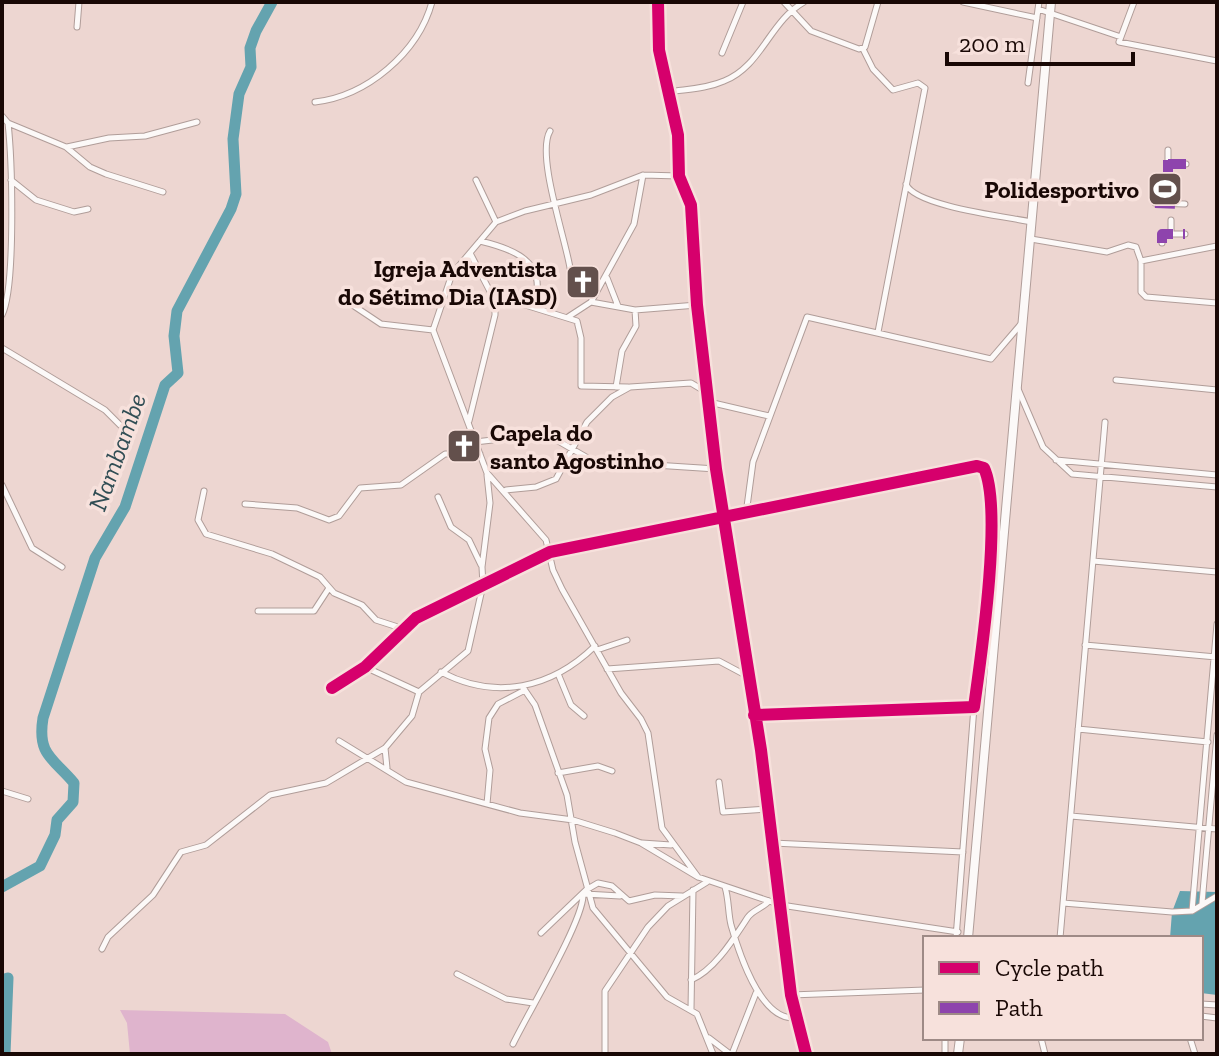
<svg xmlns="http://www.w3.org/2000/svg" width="1219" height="1056" font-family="'Zilla Slab',serif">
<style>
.green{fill:#dfb4cd}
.water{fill:#64a3af}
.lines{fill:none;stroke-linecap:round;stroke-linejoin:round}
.river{stroke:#64a3af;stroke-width:11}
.minor-casing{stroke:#b09d99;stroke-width:7}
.primary-casing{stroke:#b09d99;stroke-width:10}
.minor{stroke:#fcf9f8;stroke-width:5}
.primary{stroke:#fcf9f8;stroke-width:8}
.quiet{stroke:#8e44ad;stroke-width:10;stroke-dasharray:20 10;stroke-linecap:butt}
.cycleway-casing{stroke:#f7e1dc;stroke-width:17}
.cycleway{stroke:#d6006c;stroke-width:12}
.labels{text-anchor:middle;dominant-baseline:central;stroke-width:7;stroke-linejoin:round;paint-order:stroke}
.poi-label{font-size:24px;font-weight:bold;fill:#190805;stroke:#f7e1dc;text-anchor:end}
.water-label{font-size:26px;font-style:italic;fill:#304d54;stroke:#f7e1dc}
</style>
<rect width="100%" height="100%" fill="#edd6d1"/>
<path class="green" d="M1150,180L1181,181V199L1150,198Z
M120,1010L285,1014L328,1042L332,1054H130L127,1023Z"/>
<path class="water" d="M1180,891L1217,892V995L1201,993V938H1170L1172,912Z"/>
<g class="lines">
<path class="river" d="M2,887L40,866L55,835L57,820L73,802L74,783C53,758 37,755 43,718L95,558L125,507L165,385L178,373L174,336L177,311L231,209L236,194L233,139L239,94L251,67L250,48L256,31L272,2
M2,980L8,978L5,1054"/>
<g class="minor-casing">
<path id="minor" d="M658,2L659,50L678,135L679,176L691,205L697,305L716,469L761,750L791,995L806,1054
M784,2L811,31L859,49L865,47L878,2
M963,2L1037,18
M1134,2L1119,42L1217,61
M1038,9L1121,37
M77,27L79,2
M863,49L873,69L893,90L918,83L925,88L878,332
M722,53L743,2
M1028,83L1039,2
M668,92C686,89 706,89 724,81C761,67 770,21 804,2
M315,102C367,96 418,53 432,2
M2,116L8,123L66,147L90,167L106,174L163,192
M550,131C536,155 565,237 570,268
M67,147L109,138L145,136L197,122
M1168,164H1186
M679,176L643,175L591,195L525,211L496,222L452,274L433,330L487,473L546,540L553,570L562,589L621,693L641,719L648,733L662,828L698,877
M11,180L36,200L74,212L88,209
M476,180L496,222
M1168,180V150
M906,184C914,206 1008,217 1032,222
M1155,203L1185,204
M1171,234V220
M1031,239L1107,252L1128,245L1136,247L1141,261V292L1146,297L1217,303
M480,241C505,247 541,257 537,291L522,304
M1162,243V234H1185
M1141,261L1217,246
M607,278L618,306
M342,298L381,324L433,330
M495,301L522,304L577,321L581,338V386L628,387
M591,302L634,224L643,175
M2,315C16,287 12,159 8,123
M568,317L591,302L635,310L697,305
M2,348L105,410L120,425
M1116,380L1217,390
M616,387L622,351L636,326L635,310
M1018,389L1043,447L1072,474L1217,487
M709,402L769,416
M469,421L495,315V301L470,253
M475,442L546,434L593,461L716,469
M1056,460L1217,475
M2,485L32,548L62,567
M506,490L536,487L556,479L587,422L612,397L630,387L691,383L706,392
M204,491L198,520L206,534L272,554L320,577L334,593L362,605L376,620L404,629
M438,497L451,527L469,540L481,565
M245,504L297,508L329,520L339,516L360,488L401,485L445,454H480
M746,514L753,462L807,317L991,359L1021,324
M1093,561L1217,572
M258,611H314L329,588
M1085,645L1216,657
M597,650L627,640
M365,667L419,692
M607,669L719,661L749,677
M441,672C496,701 552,688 595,646
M559,676L571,705L584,716
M522,686L535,705L567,795L575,842L593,908L667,997L697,1014L713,1054
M332,688L365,667L416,618L550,552L977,466L984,468C1003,509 981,657 974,707L754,715
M1078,729L1208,742
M339,741L406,782L520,813L573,820L615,833L641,843L698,877L781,905L958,932
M385,748L387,768
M558,773L598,766L612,771
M719,782L723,812L768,809
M2,791L28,799
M487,804L490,770L485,749L489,718L498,704L525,690
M1071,816L1217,829
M642,843L671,845
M773,843L963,852
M725,887C729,900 728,913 731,925C739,953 759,1015 791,1018L795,1014
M585,894L620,896
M1063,903L1172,912L1192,911L1217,896
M1202,903L1217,735
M1192,911L1217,624
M541,933L586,890L598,883L612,886L629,901L655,895L682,896
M956,938L974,707
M1060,938L1105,422
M102,949L108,937L153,895L181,852L206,845L270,795L326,783L385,748L412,716L419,692L468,651L483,585L482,567L490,503L487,475
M457,974L506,999L533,1003
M691,980C715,970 734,938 748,917C753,910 763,908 769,901
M791,995L925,990
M1201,1004L1217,1005
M691,1009L693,890
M1201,1016L1217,1018
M709,1038L730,1054
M1041,1038L1045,1054
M1190,1038L1195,1054
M513,1044C528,1013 582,923 583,896
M605,1054V991L648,927L668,906L707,882
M732,1054L756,993
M945,1054V1038"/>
</g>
<g class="primary-casing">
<path id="primary" d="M968,938L1051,2
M958,1054L960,1038"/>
</g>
<use href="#minor" class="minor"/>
<use href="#primary" class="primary"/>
<path class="quiet" d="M1168,164H1186
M1168,180V150
M1155,203L1185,204
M1162,243V234H1185"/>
<g class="cycleway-casing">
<path id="cycleway" d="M658,2L659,50L678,135L679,176L691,205L697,305L716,469L761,750L791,995L806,1054
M332,688L365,667L416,618L550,552L977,466L984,468C1003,509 981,657 974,707L754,715"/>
</g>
<use href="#cycleway" class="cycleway"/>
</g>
<defs>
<g id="stadium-square" transform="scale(1.8)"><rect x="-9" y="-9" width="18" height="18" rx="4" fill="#63504c" stroke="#f7e1dc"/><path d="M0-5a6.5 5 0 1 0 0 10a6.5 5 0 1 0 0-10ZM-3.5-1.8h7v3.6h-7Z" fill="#fff"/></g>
<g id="church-square" transform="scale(1.8)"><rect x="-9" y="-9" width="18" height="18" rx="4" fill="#63504c" stroke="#f7e1dc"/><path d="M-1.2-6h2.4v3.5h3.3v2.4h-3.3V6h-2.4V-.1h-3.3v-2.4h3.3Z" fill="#fff"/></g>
</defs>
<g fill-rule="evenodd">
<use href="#stadium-square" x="1165" y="189"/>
<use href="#church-square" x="583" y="282"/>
<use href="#church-square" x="464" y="446"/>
</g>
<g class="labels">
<g class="poi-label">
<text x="1139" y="189">Polidesportivo</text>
<text x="557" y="268">Igreja Adventista<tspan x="557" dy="28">do Sétimo Dia (IASD)</tspan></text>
<text x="490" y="432" text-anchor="start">Capela do<tspan x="490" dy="28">santo Agostinho</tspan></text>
</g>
<g class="water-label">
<text transform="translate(117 452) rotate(-70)">Nambambe</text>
</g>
</g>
<rect width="1219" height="1056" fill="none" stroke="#190805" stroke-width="8"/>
<rect x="923" y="936" width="280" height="104" fill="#f7e1dc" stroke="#9e8a86" stroke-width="2"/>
<rect x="939" y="962" width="40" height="12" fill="#d6006c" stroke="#9e8a86" stroke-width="2"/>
<text x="995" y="976" font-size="24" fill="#190805">Cycle path</text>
<rect x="939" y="1002" width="40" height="12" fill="#8e44ad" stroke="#9e8a86" stroke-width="2"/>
<text x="995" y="1016" font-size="24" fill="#190805">Path</text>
<path d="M947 52v12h186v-12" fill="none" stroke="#190805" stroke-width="4"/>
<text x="959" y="52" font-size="24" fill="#190805" stroke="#f7e1dc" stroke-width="6" paint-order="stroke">200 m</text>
</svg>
